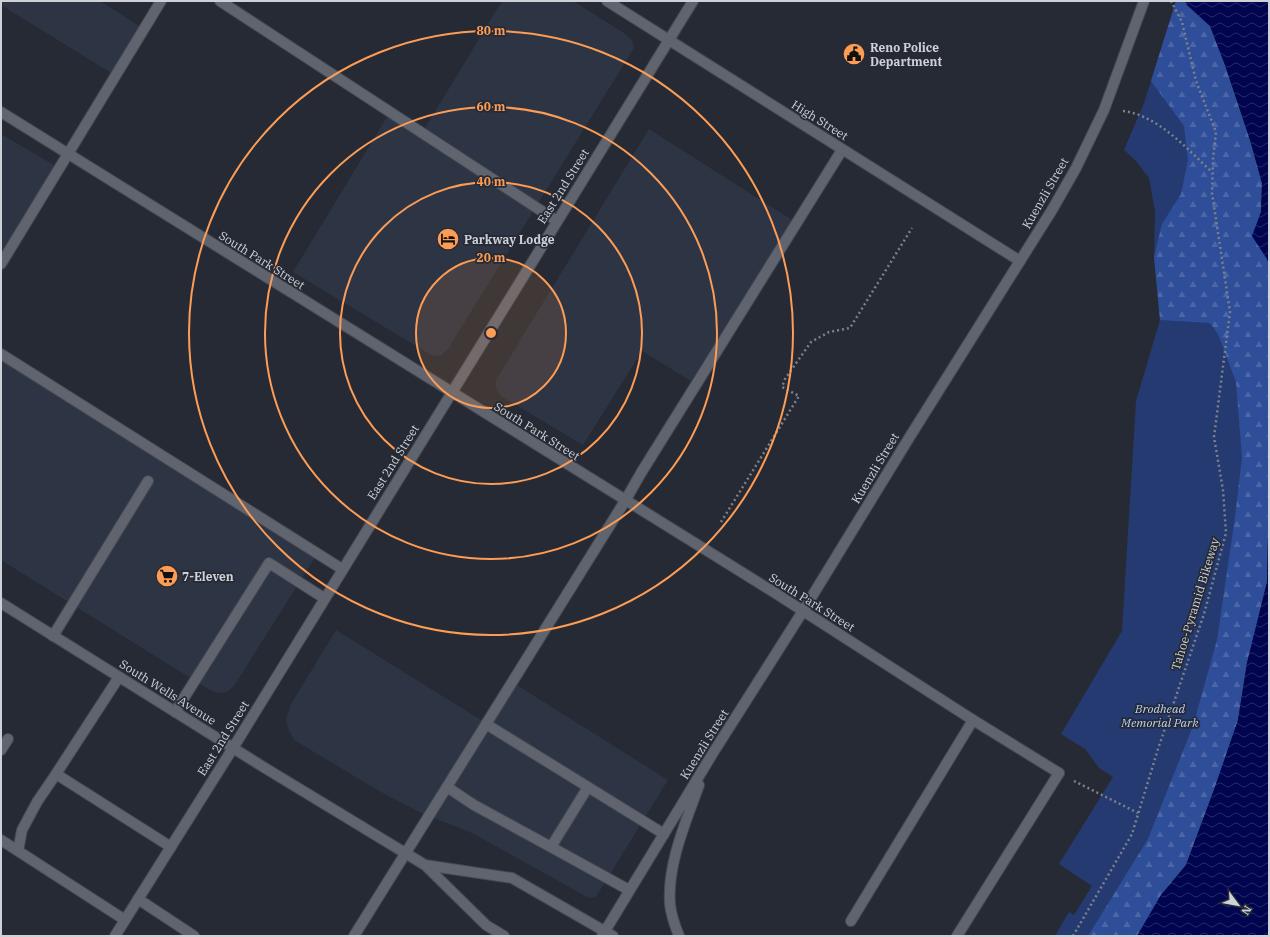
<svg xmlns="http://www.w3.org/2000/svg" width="1270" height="937" font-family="'IBM Plex Serif',serif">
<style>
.built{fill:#2d3443}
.green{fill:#243a70}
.forest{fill:url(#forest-firs)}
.water{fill:url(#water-waves)}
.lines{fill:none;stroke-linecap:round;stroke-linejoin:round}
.service-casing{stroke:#444850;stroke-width:12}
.minor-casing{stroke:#444850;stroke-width:12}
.secondary-casing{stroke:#444850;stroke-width:12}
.path{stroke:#7e8189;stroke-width:2.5;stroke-dasharray:2 3;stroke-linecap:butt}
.service{stroke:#5f646f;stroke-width:10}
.minor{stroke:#5f646f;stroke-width:10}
.secondary{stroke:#5f646f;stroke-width:10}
.ring{fill:none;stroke:#fd9c55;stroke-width:2}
.labels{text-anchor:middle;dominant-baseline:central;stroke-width:3.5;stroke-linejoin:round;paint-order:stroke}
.poi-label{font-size:12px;font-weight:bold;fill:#ced1d7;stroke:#262a34;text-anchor:start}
.street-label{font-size:12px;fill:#ced1d7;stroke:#262a34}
.park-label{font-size:12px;font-style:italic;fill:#bbd0fa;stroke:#262a34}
.centre{fill:#fd9c55;stroke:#262a34;stroke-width:2}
.ring-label{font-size:12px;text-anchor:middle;font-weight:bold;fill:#fd9c55;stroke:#262a34;stroke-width:3.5;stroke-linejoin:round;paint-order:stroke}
</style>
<defs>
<pattern id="forest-firs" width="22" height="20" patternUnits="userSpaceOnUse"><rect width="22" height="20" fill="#2f4e99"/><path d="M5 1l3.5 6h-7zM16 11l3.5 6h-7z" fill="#4c66a6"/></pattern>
<pattern id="water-waves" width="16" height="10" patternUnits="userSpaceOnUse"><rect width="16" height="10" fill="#010550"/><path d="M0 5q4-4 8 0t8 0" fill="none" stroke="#252868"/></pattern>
</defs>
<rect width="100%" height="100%" fill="#262a34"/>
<path class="built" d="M1,1H100L144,29L116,76L1,5Z
M502,1H573L624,33L632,40L634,48L448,349L440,356L431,355L293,272L390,112L422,133Z
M649,129L792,220L691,381L642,351L583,445L501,396L496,388V380Z
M1,134L59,168L1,264Z
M1,354L318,553L234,686L227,692L218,693L208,689L1,560Z
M336,630L486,723L512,682L668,780L596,897L589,898L474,834L419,812L379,791L294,740L289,731L286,719L291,704Z"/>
<path class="green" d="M1176,1H1185L1187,5L1261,212L1269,265V489L1268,515L1161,895L1137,936H1055L1069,912L1074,915L1092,886L1059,864L1113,777L1099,768L1085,749L1061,734L1122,631L1136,401L1160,320L1154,257L1155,212L1149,178L1136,161L1124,150L1144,103Z"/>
<path class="forest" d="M1176,1H1185L1187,5L1210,26L1225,65L1250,140L1262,183L1261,212L1252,236L1267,259L1269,265V489L1267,582L1247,663L1238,720L1215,787L1186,865L1161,895L1137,936H1088L1148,839L1193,726L1217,640L1235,517L1242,457L1236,382L1218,334L1210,323L1160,320L1154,257L1162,224L1181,194L1188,160L1184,126L1151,81Z"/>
<path class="water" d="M1185,1H1269V265L1267,259L1252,236L1261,212L1262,183L1250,140L1225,65L1210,26L1187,5Z
M1269,489V936H1137L1161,895L1186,865L1215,787L1238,720L1247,663L1267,582Z"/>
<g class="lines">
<g class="service-casing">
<path id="service" d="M220,1L557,221
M1,264L161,1
M1,354L342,569
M53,636L148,481
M175,712L269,563L324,598
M486,724L664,834
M1,750L8,739
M56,774L119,677
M447,787L474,805L551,847L588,787
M1,840L125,920
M551,847L629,890
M18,851L22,830L37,802L56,774L171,847
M138,899L194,936
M851,921L973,720
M354,936L625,501L641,473L842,150
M957,936L1059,773"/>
</g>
<g class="minor-casing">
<path id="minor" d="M607,1L1020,261
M1,112L772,591L973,720L1059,773"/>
</g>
<g class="secondary-casing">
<path id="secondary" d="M1,603L265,768L425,865L486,925L504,936
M425,865L512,878L613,936
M115,936L233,748L693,1
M602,936L713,753L803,611L909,438L1052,210L1076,168L1104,110L1144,1
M679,936C675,926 671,915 670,904C667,864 686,822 699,785"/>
</g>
<path class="path" d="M1123,111C1158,115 1188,150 1212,172
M721,522L799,396L782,387L785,379L811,342L829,332L850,328L912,228
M1074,781L1138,813
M1073,936L1132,834L1158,749L1204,614L1226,533L1223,490L1214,437L1230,312L1212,193L1213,159L1216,132L1196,81L1182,22L1171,1"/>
<use href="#service" class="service"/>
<use href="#minor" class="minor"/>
<use href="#secondary" class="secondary"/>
</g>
<circle cx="491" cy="333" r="75" fill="#fd9c55" fill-opacity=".12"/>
<g class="ring">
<circle cx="491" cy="333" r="75"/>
<circle cx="491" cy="333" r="151"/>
<circle cx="491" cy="333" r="226"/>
<circle cx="491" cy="333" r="302"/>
</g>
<defs>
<g id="civic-disc" transform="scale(1.15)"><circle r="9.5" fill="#fd9c55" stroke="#262a34"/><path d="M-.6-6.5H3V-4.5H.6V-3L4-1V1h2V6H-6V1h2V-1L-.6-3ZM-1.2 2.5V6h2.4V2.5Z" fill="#111"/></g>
<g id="hotel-disc" transform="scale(1.15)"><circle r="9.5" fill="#fd9c55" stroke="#262a34"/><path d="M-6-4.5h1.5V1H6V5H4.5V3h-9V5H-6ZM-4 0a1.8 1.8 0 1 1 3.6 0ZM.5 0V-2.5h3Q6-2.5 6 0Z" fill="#111"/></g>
<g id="supermarket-disc" transform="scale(1.15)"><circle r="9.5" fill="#fd9c55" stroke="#262a34"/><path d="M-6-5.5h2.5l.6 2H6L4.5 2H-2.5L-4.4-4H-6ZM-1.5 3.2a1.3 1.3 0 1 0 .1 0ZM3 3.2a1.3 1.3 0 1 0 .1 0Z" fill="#111"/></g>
</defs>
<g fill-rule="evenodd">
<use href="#civic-disc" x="854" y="54"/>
<use href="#hotel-disc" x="448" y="239"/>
<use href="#supermarket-disc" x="167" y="576"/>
</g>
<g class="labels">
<g class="poi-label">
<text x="870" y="47">Reno Police<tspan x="870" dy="14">Department</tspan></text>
<text x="464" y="239">Parkway Lodge</text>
<text x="182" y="576">7-Eleven</text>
</g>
<g class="street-label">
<text transform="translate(820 120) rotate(32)">High Street</text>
<text transform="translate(563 186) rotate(-58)">East 2nd Street</text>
<text transform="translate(1045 193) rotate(-60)">Kuenzli Street</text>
<text transform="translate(262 260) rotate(32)">South Park Street</text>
<text transform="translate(537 431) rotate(32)">South Park Street</text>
<text transform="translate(393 462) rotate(-58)">East 2nd Street</text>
<text transform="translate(875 468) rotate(-59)">Kuenzli Street</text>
<text transform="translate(812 602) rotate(32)">South Park Street</text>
<text transform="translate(1195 604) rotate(-73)">Tahoe-Pyramid Bikeway</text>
<text transform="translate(168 692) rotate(32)">South Wells Avenue</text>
<text transform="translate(223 738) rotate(-58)">East 2nd Street</text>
<text transform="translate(704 744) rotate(-58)">Kuenzli Street</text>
</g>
<g class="park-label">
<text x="1160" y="708">Brodhead<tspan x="1160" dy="14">Memorial Park</tspan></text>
</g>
</g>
<circle cx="491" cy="333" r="6" class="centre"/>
<g class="ring-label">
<text x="491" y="35">80 m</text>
<text x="491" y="111">60 m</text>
<text x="491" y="186">40 m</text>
<text x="491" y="262">20 m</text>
</g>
<rect width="1270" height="937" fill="none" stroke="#ced1d7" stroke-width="4"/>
<g transform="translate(1238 905) rotate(122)" stroke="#262a34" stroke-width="3" paint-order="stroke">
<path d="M0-3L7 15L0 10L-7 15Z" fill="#ced1d7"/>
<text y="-6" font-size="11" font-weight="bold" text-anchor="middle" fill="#ced1d7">N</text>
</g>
</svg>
